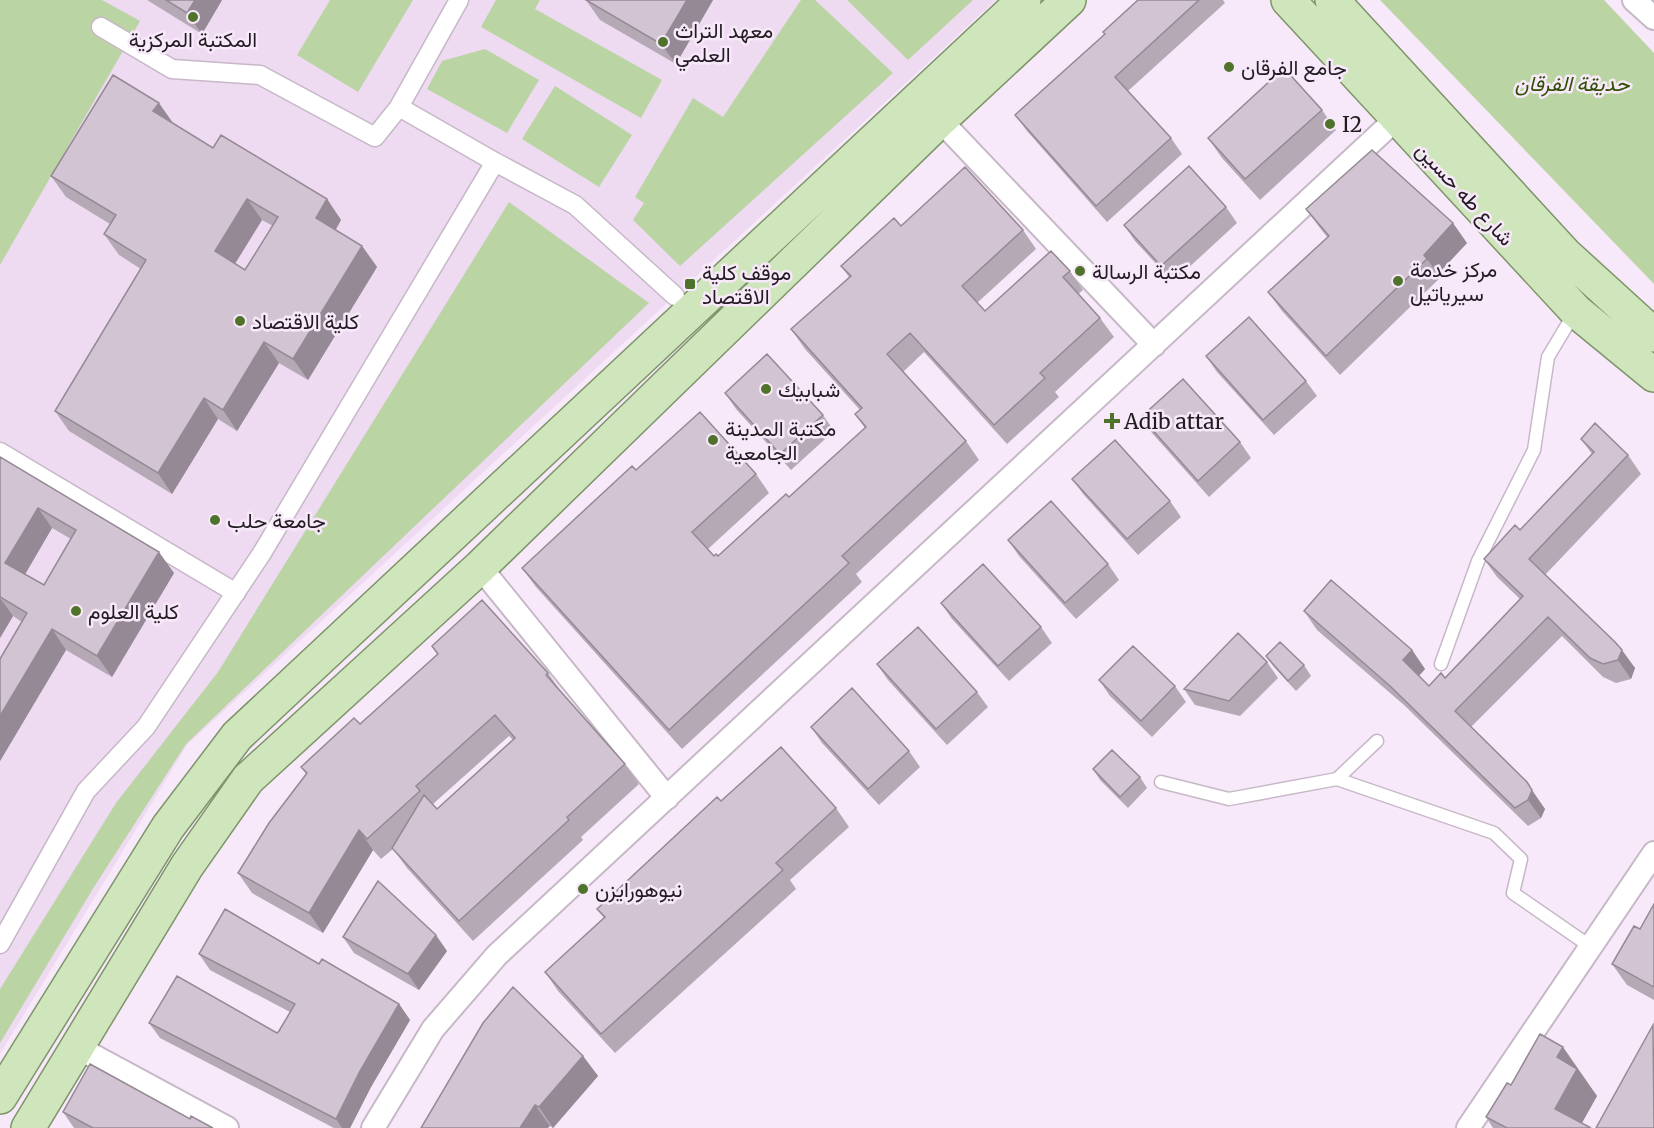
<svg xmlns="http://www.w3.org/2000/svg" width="1654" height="1128" font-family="Merriweather,Vazirmatn,serif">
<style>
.built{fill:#eedaf1}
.green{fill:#bad4a4}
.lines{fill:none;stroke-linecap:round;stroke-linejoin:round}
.service-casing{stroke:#c6b8c7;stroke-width:15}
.pedestrian-casing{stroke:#c6b8c7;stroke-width:21}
.minor-casing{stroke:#c6b8c7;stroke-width:26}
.primary-casing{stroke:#7e9469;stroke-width:36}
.service{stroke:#fff;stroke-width:12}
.pedestrian{stroke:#fff;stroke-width:18}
.minor{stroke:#fff;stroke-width:22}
.primary{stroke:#cfe5bc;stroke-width:33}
.wall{fill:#b5a9b6;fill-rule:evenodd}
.shaded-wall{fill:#948994}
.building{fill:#d3c4d4;stroke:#948994;stroke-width:1.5;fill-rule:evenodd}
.poi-dot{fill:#50732b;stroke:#f8e9fa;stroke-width:2}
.labels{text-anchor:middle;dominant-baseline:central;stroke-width:5;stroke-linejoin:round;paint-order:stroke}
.poi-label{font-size:21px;fill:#221c22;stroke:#f8e9fa;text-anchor:start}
.park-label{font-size:21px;font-style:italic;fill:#304f03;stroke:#f8e9fa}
.street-label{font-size:21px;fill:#221c22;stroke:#f8e9fa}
</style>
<rect width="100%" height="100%" fill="#f8e9fa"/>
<path class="built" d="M0,0H996L187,745L0,1054Z"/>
<path class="green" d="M0,0H102L140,21L0,265Z
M330,0H413L358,92L297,55Z
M496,0H540L535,9L662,80L641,118L481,27Z
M801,0H815L893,73L680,266L633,220L644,203L635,197L693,98L723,117Z
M847,0H973L908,60Z
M1380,0H1604L1654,53V284Z
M485,49L539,80L507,133L427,89L442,61Z
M555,86L632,135L599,187L522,139Z
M509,202L649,303L186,744L94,887L0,1043V989L116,803L218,672Z"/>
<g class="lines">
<g class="service-casing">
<path id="service" d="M1441,664L1478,561L1534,450L1548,357L1575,312
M1337,779L1494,833L1521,859L1513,893L1591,947
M1161,782L1229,799L1337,779L1377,741"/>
</g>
<g class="pedestrian-casing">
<path id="pedestrian" d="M459,0L399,107L495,162
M101,27L172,69L260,75L375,137L399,107
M0,452L236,593
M0,944L86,791L146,727L262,553L495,162L575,205L675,296"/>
</g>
<g class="minor-casing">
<path id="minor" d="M1634,0L1654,18
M940,120L1154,345
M480,567L667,798
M75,1046L227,1128
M373,1128L433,1029L497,955L1396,119
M1468,1128L1654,853"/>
</g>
<g class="primary-casing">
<path id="primary" d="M1288,0L1576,311L1654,375
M1332,0L1565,254L1654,335
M0,1097L168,827L237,736L1024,0
M28,1128L187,866L248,779L480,567L940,120L1069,0"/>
</g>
<use href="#service" class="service"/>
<use href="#pedestrian" class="pedestrian"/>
<use href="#minor" class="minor"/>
<use href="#primary" class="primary"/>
</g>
<path class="wall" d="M147,0H222L202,34Z
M586,0H713L676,64L600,20Z
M1138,0H1223L1225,3L1128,91L1171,138L1182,154L1107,222L1027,131L1015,115L1105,34Z
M1322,110L1336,130L1260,200L1222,158L1208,138Z
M173,123L213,148L327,199L341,220L336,230L362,246L377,267L308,380L279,363L237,431L218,419L172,494L69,431L55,411L141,269L119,255L104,234L110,224L66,197L51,176ZM262,220L273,226L245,270L235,263Z
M1226,207L1237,223L1173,282L1135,241L1124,225Z
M1306,209L1467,243L1438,274L1440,278L1340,375L1282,311L1268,292L1328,238L1320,228Z
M901,226L1023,230L1036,249L977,303L985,311L1070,271L1083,290L1078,294L1100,318L1114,337L1055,392L1059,397L1007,444L924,352L903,372L966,441L979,460L856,574L862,582L682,749L536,587L522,568L636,470L756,474L769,493L708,549L714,556H718L789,497L865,428L855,414L860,410L805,349L791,329L849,277L841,266Z
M1206,356L1306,381L1317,396L1274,435L1217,372Z
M725,393L823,415L834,431L791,470L736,409Z
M1141,417L1240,442L1251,458L1209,497L1152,433Z
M1581,439L1628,455L1641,474L1545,575L1635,668L1631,679L1616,683L1603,677L1562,636L1471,727L1545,809L1541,818L1528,826L1404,705L1317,630L1304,611L1412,650L1425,669L1419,676L1429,686L1445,678L1520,599L1497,577L1484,559L1520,530L1592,454Z
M0,457L174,573L112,677L66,650L0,761V659L22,622L13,616L0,638ZM52,528L71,539L44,585L25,574Z
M1072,479L1170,501L1181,517L1138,555L1084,495Z
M1008,540L1108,564L1119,580L1076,619L1019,556Z
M941,603L1041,627L1052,643L1009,681L952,619Z
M432,646L548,673L562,693L625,764L639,784L581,837L583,840L473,941L407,868L393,849L381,859L373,850L323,933L252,893L238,873L306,774L301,767L360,724L437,654ZM509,736L513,740L437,809L433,804Z
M1266,656L1304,665L1311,676L1296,691L1274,667Z
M1267,662L1278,678L1240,716L1195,705L1184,689Z
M877,664L977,692L988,707L947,745L888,680Z
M1099,680L1175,686L1186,702L1152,737L1110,696Z
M811,727L909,751L920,767L879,805L822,743Z
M1093,769L1140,777L1147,788L1128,808L1100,780Z
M721,801L836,808L849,827L790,880L796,889L615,1053L558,991L545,972L604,918L597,909Z
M1654,904V1000L1627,985L1612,964L1640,929Z
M343,937L447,951L419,990L354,953Z
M199,954L319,964L399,1004L410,1020L371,1087L350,1128H334L160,1038L149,1023L277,1033L290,1012L210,970Z
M583,1056L598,1076L553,1128L550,1126L421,1128Z
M1582,1074L1581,1075L1597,1096L1582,1123L1591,1128H1493L1486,1117L1511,1085Z
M63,1112L190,1119L213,1128H74Z"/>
<path class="shaded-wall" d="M195,0H222L202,34L187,13Z
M687,0H713L676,64L661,44Z
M159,103L173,123L153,111Z
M247,199L262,220L230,272L215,251Z
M327,199L341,220L330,238L316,218Z
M1453,223L1467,243L1438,274L1424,255Z
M362,246L377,267L308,380L293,359Z
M264,342L279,363L237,431L223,410Z
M204,398L218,419L172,494L158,473Z
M38,508L52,528L20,583L5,563Z
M159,552L174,573L112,677L97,656Z
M0,598L13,616L0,638Z
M52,629L66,650L0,761V716Z
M1412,650L1425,669L1416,679L1403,660Z
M1622,650L1635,668L1631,679L1618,660Z
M1532,790L1545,809L1541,818L1528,800Z
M359,830L373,850L323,933L309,913Z
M436,935L447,951L419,990L408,974Z
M399,1004L410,1020L371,1087L350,1128H342L336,1119L360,1071Z
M1563,1047L1597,1096L1579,1128L1555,1109L1557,1057Z
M583,1056L598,1076L553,1128L539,1107Z
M535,1105L550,1126L548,1128H520Z"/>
<path class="building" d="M166,0H195L187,13Z
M586,0H687L661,44Z
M1138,0H1199L1115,77L1171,138L1096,206L1015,115L1105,34L1103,32Z
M1284,68L1322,110L1245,179L1208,138Z
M113,75L159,103L153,111L213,148L221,135L327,199L316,218L362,246L293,359L264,342L223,410L204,398L158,473L55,411L146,260L104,234L116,215L51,176ZM247,199L278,217L245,270L215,251Z
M1372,150L1453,223L1424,255L1427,259L1326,356L1268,292L1329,236L1306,209Z
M1189,166L1226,207L1161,266L1124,225Z
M965,167L1023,230L962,286L985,311L1051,251L1070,271L1063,277L1100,318L1040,373L1045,378L994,425L910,333L887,354L966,441L842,556L849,563L669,730L522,568L632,466L636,470L700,412L756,474L692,532L714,556L716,554L718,556L786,494L789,497L866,427L855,414L862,408L791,329L851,276L841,266L894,218L901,226Z
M1249,317L1306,381L1263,420L1206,356Z
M767,354L823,415L780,454L725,393Z
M1183,379L1240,442L1198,481L1141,417Z
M1595,423L1628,455L1529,559L1615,642L1622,650L1618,660L1603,664L1590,658L1548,617L1455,711L1527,782L1532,790L1528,800L1515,808L1390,686L1304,611L1331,580L1412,650L1403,660L1429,686L1441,673L1445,678L1523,596L1484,559L1515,525L1520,530L1594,452L1581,439Z
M1115,440L1170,501L1127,539L1072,479Z
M0,457L159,552L97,656L52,629L0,716V659L27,613L0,597ZM38,508L76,530L44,585L5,563Z
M1051,501L1108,564L1065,603L1008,540Z
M983,564L1041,627L998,666L941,603Z
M482,600L548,673L546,675L625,764L567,817L569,820L459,921L392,848L424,795L437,809L515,738L495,715L416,786L420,791L367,839L359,830L309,913L238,873L269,823L307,773L301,767L354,718L360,724L438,654L432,646Z
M918,627L977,692L936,729L877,664Z
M1238,633L1267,662L1229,701L1184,689Z
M1280,642L1304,665L1288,681L1266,656Z
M1133,646L1175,686L1141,721L1099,680Z
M852,688L909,751L868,789L811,727Z
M781,747L836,808L776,863L783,870L601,1034L545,972L605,917L597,909L717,797L721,801Z
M1112,750L1140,777L1120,797L1093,769Z
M378,881L436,935L408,974L343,937Z
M1654,904V987L1612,964L1634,926L1640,929Z
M225,909L319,964L322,959L399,1004L360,1071L336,1119L149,1023L177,976L277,1033L279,1031L295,1004L199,954Z
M513,987L583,1056L539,1107L535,1105L520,1128H421L483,1023Z
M1653,1025L1654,1128H1596Z
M1540,1034L1563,1047L1557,1057L1577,1069L1555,1109L1591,1128H1507L1486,1117L1507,1083L1511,1085Z
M90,1064L190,1119L191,1116L213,1128H93L63,1112Z"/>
<g class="poi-dot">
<circle cx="193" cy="17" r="6"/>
<circle cx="663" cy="42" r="6"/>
<circle cx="1229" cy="67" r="6"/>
<circle cx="1330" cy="124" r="6"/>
<circle cx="1080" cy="271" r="6"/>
<circle cx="1398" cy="281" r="6"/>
<rect x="684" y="278" width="12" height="12" rx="3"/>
<circle cx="240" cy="321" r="6"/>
<circle cx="766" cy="389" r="6"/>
<path d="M1109 412h6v6h6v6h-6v6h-6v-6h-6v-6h6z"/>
<circle cx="713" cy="440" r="6"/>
<circle cx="215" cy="520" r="6"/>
<circle cx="76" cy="611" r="6"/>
<circle cx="583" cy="889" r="6"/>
</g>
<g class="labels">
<g class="poi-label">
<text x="675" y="30">معهد التراث<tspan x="675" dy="24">العلمي</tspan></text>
<text x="193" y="39" text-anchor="middle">المكتبة المركزية</text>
<text x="1241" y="67">جامع الفرقان</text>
<text x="1342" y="124">I2</text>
<text x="1410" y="269">مركز خدمة<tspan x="1410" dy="24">سيرياتيل</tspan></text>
<text x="1092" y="271">مكتبة الرسالة</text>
<text x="702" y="272">موقف كلية<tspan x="702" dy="24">الاقتصاد</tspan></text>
<text x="252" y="321">كلية الاقتصاد</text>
<text x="778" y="389">شبابيك</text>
<text x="1124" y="421">Adib attar</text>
<text x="725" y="428">مكتبة المدينة<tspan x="725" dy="24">الجامعية</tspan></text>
<text x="227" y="520">جامعة حلب</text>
<text x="88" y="611">كلية العلوم</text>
<text x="595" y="889">نيوهورايزن</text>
</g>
<g class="park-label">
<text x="1572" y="83">حديقة الفرقان</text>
</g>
<g class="street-label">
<text transform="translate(1465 194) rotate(47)">شارع طه حسين</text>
</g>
</g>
</svg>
